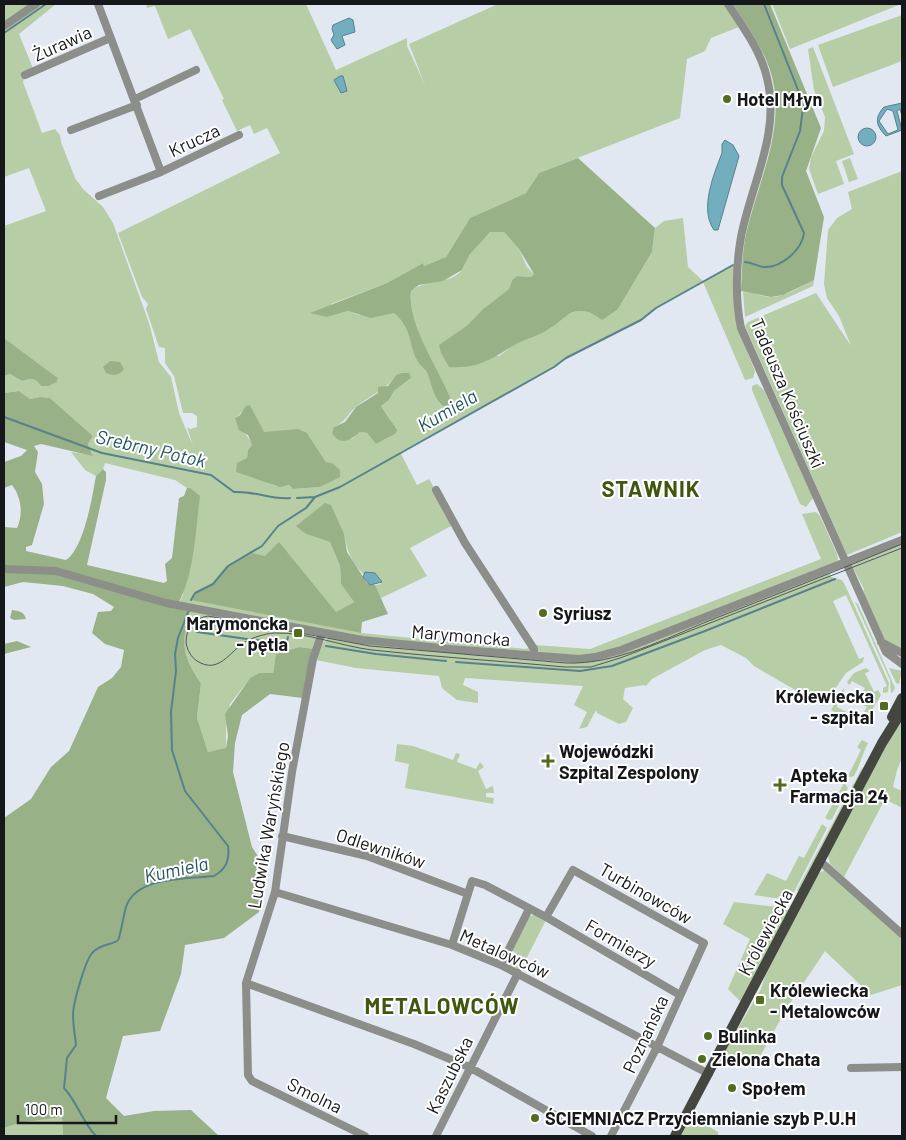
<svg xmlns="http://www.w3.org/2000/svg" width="906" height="1140" font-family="Barlow,sans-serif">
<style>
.green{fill:#b6cda5;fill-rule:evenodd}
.forest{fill:#99b187}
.water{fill:#73aebe;stroke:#57818d;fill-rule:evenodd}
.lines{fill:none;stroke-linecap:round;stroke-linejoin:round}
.stream{stroke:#57818d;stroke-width:2}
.minor{stroke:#8c8e8a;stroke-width:8}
.major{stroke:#444740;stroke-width:10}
.tram{stroke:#53565b;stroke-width:1}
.poi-dot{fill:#516c1f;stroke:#fff;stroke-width:2}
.labels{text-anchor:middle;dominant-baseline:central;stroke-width:4;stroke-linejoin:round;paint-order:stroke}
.street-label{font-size:18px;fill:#15171a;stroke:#fff}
.poi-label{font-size:18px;font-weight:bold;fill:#15171a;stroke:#fff;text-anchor:start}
.water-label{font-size:19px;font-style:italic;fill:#235662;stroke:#fff}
.district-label{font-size:22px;font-weight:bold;letter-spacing:1px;fill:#3f570e;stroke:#fff}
</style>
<rect width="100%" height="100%" fill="#e1e8f1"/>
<path class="green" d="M4,4H31L4,22Z
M40,4H56L19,34L34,71L25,75L23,82L42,133L55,129L60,135L61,142L75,178L83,189L103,207L113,223L149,323L159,362L171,377L179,413L193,446L187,427L190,429L197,427V416L192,413H183L174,376L165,363V348L159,347L146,309L148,304L142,297L118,233L280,153L267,128L254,134L250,125L237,131L222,100L224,99L190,29L168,39L155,6L147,8L146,4H306L336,70L407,38V46L425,85L409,44L498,4H724L739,27L711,38L705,51L687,59L680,118L539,173L526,193L470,218L446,257L424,266L423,263L387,283L331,304L327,317L348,311L359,315L394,313C414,331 407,344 418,362C421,367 426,369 428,375C432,387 434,401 446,408L452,406L450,397C438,367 407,323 411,291C426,279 450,285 462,270C465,266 466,260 469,256C474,246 482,239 490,232H504L519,249L527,267L534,274L531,277L517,276L512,280L509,289L483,309L469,325L440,345L499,356L514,345L551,328L564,316L580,310L592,313L618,309L652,252L655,228L664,221L683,218L688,267L703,281L736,264L738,330L755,371L753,378L745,380L703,282L656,308L641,320L566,358L554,367L400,452L417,485L429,479L455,524L410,548L427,576L379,599L375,585L381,584L375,573L363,574C351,562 347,550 344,534H306L330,542L340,566L341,584L354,602L336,612L264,556L253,553L228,566L213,584L202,589L191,599L361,633L526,649L535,645L590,649L821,559L802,514L816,512L820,516L837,554L838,561L642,639L609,650L584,656L361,637L179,603L183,595L190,488H187L175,480L105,463L103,469L96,476L85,470L71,452L93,455L88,444L93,436L50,398L40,397L30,399L19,391L4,393V376L10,374L22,381C31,378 36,378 41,386H49L57,382L58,378L4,338V226L46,211L29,168L4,177V29ZM396,375L411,378L394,391L389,400L381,406L390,419L395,434L376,444L367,433L360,432L352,439L334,427C348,420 346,415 356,407C370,395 386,390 396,375ZM250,405L263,432L307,433L326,462L332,463L320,487L293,489L289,485C267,490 258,474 247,458L248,450L253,445L235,418Z
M772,4H901L790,49Z
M902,15V61L833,87L818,45Z
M813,47L854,154L836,161L844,184L818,194L809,169L811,157L824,131L825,117L814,90L808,49Z
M850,158L858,179L849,182L842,161Z
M902,171V532L847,555L745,326L748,322L816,293L851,346L839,316L827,298L824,284L828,230L837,218L852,209L848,192Z
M814,280L813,286L745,317L743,292C753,292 761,296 770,297C784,298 802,285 814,280Z
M757,384L764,390L813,498L806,507L800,504L752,390V386Z
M902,542V651L885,640L862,594L864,589L851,564Z
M829,572L831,577L842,580L845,585L889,683L888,692L883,693V688L887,686L846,595L833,601L859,659L864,657L863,662L846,673L823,706L754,666L746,658L721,645L705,650L652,679L646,686L644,685L625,688L623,699L633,708L626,722L619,724L597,713L596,710L587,727L579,729L587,712L574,705L583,686L465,678L463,685L478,692V703L457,700L442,688L439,676L356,668L316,660L323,643L329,637L582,662Z
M855,602L858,604L895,688L893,692L891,693L890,680Z
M189,610L312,634L317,639L314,649L299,647L276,654L273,673H259L250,678L230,704L226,728V749L208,752L197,718L201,683C187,664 176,640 193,619L187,616Z
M866,668L870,671L865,673L874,692L878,690L881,695L862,726L831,710L835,703L837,702V707L860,719L867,707L843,695L841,698L838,696L844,688V693L866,705L869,698L863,692L865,688L852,681L849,685L847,682L854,673Z
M889,668L902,671L899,684L896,683Z
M902,715V758L897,770L893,787L902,791V808L885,799L844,877L830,864L828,855Z
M862,740L868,743C862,755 860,765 854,776L850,777L848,776L861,750L857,747Z
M397,744L413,746L453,760L456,753L460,754L457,762L476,769L480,762L484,767L478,771L486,789L493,786L494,793H486V797L494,798L493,804L405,788L409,764L395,761Z
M862,768L864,771L800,893L797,890Z
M844,783L848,788L832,819L829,820L825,818Z
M822,824L827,828L791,898L788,900L754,895L767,873L786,881L799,856L804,858Z
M825,870L902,938V985L871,995L825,951L788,1006L753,1069L724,1052L761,989L765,976L819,873Z
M734,902L786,908L789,911L742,1003L728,989L750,939L723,924Z
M535,915L546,920L520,971L509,965V957L513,959L516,953L512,950L529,916Z
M691,1116L718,1132V1136H680Z
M62,1117L63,1136H4V1128L19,1123Z"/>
<path class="forest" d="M733,4H770L821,128L806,171L824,217L814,280L783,295L771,297L741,291C742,272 742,253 746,234C758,181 788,126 770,70C762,46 746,25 733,4Z
M578,158L655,228L652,252L618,309L602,320C595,315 590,311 581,311C569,310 561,321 552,327C540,336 526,338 513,346C491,359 478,369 449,367L441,353L439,345L468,325L483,309L509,289L512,280L517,276L531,277L534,274L519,249L504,232H490L470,254L462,270L443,281L419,285L411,291C407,323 438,367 450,397L452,406L446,408C434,401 432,387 428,375C426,369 421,367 418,362C407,344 414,331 394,313L371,318L348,311L327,317L310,313L387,283L423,263L424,266L446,257L470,218L526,193L539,173Z
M4,338L58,378L57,382L49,386H41C36,378 31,378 22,381L10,374L4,376Z
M110,361L120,362L124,369C119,376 114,376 106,373L103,367Z
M402,373H409L411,378L394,391L389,400L381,406L397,430L395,434L376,444L367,433L360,432C350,441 340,446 332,433L334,427L345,422L356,407L378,393V387L388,386L396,375Z
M19,391L30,399L40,397L50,398L93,436L88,444L93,456L41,444L34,446L38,452L35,472L42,484L44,504L32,545L26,547V551L66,560C84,548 92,498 96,476L103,469L106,472V480L87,565L164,583L167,581L165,564L172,558L179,498L184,496L187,488H190L200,496C195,533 195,574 176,608L189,610L187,616L193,619C176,639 187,664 201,683L197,718L208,752L226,748L228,736L225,714L250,678L259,673H273L276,654L299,647L314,649L303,698L270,694L242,715L235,743L233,772L252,847L264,866L259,912L224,938L185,945L181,974L160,1031L123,1036L106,1098L124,1116L154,1111L191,1110L219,1136H63L62,1117L19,1123L4,1128V818L31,799L51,767L69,751L98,687L112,678L121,667L124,650L105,644L92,633L98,612L111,611L114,607L93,594L63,586L23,582L4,587V527L17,528C23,515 22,498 12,485L4,488V462L21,456L27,450L4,442V393Z
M250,405L264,432L298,429L307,433L326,462L332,463L340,470V477L320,487L293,489L289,485L280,487L236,472L237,463L247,458L248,450L252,445L248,435L239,430L235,418L240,415L246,406Z
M325,503L331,505L344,534L347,552L367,583L375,585L388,614L362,622L361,633L191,600L195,593L213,584L228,566L253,553L265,556L279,542L336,612L354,602L341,584L340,566L330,542L306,534L296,526Z
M12,610C20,611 24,612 26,619L14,620L10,618Z
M17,641L31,647L4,654V644Z"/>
<path class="water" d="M349,18L353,20L355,32L342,36L345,45L337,49L331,40L334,35L332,29L333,25Z
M340,76H343L347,91L341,93L334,80Z
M902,103V116L900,109L897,111L902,130L886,136C876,126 874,118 884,107ZM887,109L893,111L898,130L888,134L879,121Z
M858 137a9 9 0 1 1 18 0a9 9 0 1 1-18 0Z
M725,140L733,145L739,156L718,230H714C699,209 714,174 722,153V144Z
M365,572L375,573L382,582L370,585L363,577Z"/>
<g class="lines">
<path class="stream" d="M4,33L46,4
M745,262C753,262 757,267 764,267C781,268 802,250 804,233L782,185V177L800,131L803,108L802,100L764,4
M4,417L102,453L211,475L234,492C257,491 270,500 290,498
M297,498L315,497
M191,600L195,593L213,584L228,566L262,546L278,526L306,508L315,497L340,487L554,367L566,358L641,320L656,308L733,265
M197,632L247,639
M257,640L286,645L288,637
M326,646L376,654L446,661
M456,662L580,671L612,666L705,631L835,579
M96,1136C82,1122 78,1103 64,1088L67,1058L76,1045C75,1035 73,1025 73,1015C73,1003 85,962 92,953C101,943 114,945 118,940C120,938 124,913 126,907C136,876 187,879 214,876C226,869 230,860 228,846L185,791L172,750L171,712L176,671L175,654L178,638L189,610"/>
<path class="minor" d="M98,4L161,172
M728,4C743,27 761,51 767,78C781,133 751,184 741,237C736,265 735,300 741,328L886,652L902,664
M4,26L36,4
M25,75L110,38
M135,99L196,70
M71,130L137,105
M99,196L161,172L239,135
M436,490L465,543L534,649V656
M4,569L56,571L166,603L362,640L451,649L579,659L595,657L621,650L902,540
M322,633L313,659L292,772L275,892L246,983L248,1075L252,1081L365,1136
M881,642L902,653
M282,836L367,856L468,894
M821,862L902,934
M275,892L452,945L501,965L709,1074
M546,917L573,870L704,943L657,1047L611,1136
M452,945L472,881L485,885L546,917L680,995
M501,965L529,909
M246,983L414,1044L469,1067L592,1136
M851,1068L902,1067
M436,1136L518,973"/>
<path class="major" d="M892,717L902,698
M675,1136L882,743L902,711"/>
<path class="tram" d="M902,544C839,570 775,595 711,620C666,638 616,665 566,663L370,646L208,616C195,618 186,628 186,642C187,650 191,657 197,661C219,675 230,651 245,642C254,637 264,634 274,633C307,632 340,646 372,650C436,657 501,661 565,667H591L623,657L902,548
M197,628L215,625L234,627"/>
</g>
<g class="poi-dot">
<circle cx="727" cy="99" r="5"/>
<circle cx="543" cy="613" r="5"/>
<rect x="293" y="628" width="10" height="10" rx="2.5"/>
<rect x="879" y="701" width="10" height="10" rx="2.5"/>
<path d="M545.5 753.5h5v5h5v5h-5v5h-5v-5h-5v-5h5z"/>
<path d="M777.5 777.5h5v5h5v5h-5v5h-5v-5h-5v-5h5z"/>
<rect x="755" y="995" width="10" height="10" rx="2.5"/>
<circle cx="708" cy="1036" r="5"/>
<circle cx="702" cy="1059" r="5"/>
<circle cx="732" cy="1088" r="5"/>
<circle cx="535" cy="1118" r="5"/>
</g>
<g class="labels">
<g class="street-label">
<text transform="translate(62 43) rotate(-24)">Żurawia</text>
<text transform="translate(194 140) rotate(-25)">Krucza</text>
<text transform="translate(788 393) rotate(67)">Tadeusza Kościuszki</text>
<text transform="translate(461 635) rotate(5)">Marymoncka</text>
<text transform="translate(268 825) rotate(-80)">Ludwika Waryńskiego</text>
<text transform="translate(381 848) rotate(18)">Odlewników</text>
<text transform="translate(646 893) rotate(30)">Turbinowców</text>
<text transform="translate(765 932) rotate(-62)">Królewiecka</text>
<text transform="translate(621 943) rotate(30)">Formierzy</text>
<text transform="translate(505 953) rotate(24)">Metalowców</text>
<text transform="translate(645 1034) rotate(-65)">Poznańska</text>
<text transform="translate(449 1075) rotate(-64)">Kaszubska</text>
<text transform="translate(315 1095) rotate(26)">Smolna</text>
</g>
<g class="poi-label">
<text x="737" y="99">Hotel Młyn</text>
<text x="553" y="613">Syriusz</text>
<text x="288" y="623" text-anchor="end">Marymoncka<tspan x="288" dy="21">- pętla</tspan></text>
<text x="874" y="696" text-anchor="end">Królewiecka<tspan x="874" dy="21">- szpital</tspan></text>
<text x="559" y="751">Wojewódzki<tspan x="559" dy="21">Szpital Zespolony</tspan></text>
<text x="790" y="775">Apteka<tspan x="790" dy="21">Farmacja 24</tspan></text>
<text x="770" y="990">Królewiecka<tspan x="770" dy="21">- Metalowców</tspan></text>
<text x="718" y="1036">Bulinka</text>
<text x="712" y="1059">Zielona Chata</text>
<text x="742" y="1088">Społem</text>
<text x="545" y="1118">ŚCIEMNIACZ Przyciemnianie szyb P.U.H</text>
</g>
<g class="water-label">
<text transform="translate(447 410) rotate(-30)">Kumiela</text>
<text transform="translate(151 448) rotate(13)">Srebrny Potok</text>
<text transform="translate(176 869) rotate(-12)">Kumiela</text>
</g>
<g class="district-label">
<text x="651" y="488">STAWNIK</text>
<text x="442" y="1005">METALOWCÓW</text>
</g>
</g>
<rect width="906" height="1140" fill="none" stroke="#15171a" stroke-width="10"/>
<path d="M18 1115v8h98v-8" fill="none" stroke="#15171a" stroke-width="2.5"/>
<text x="25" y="1115" font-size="15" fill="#15171a" stroke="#ffffff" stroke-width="4" paint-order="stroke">100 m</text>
</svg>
